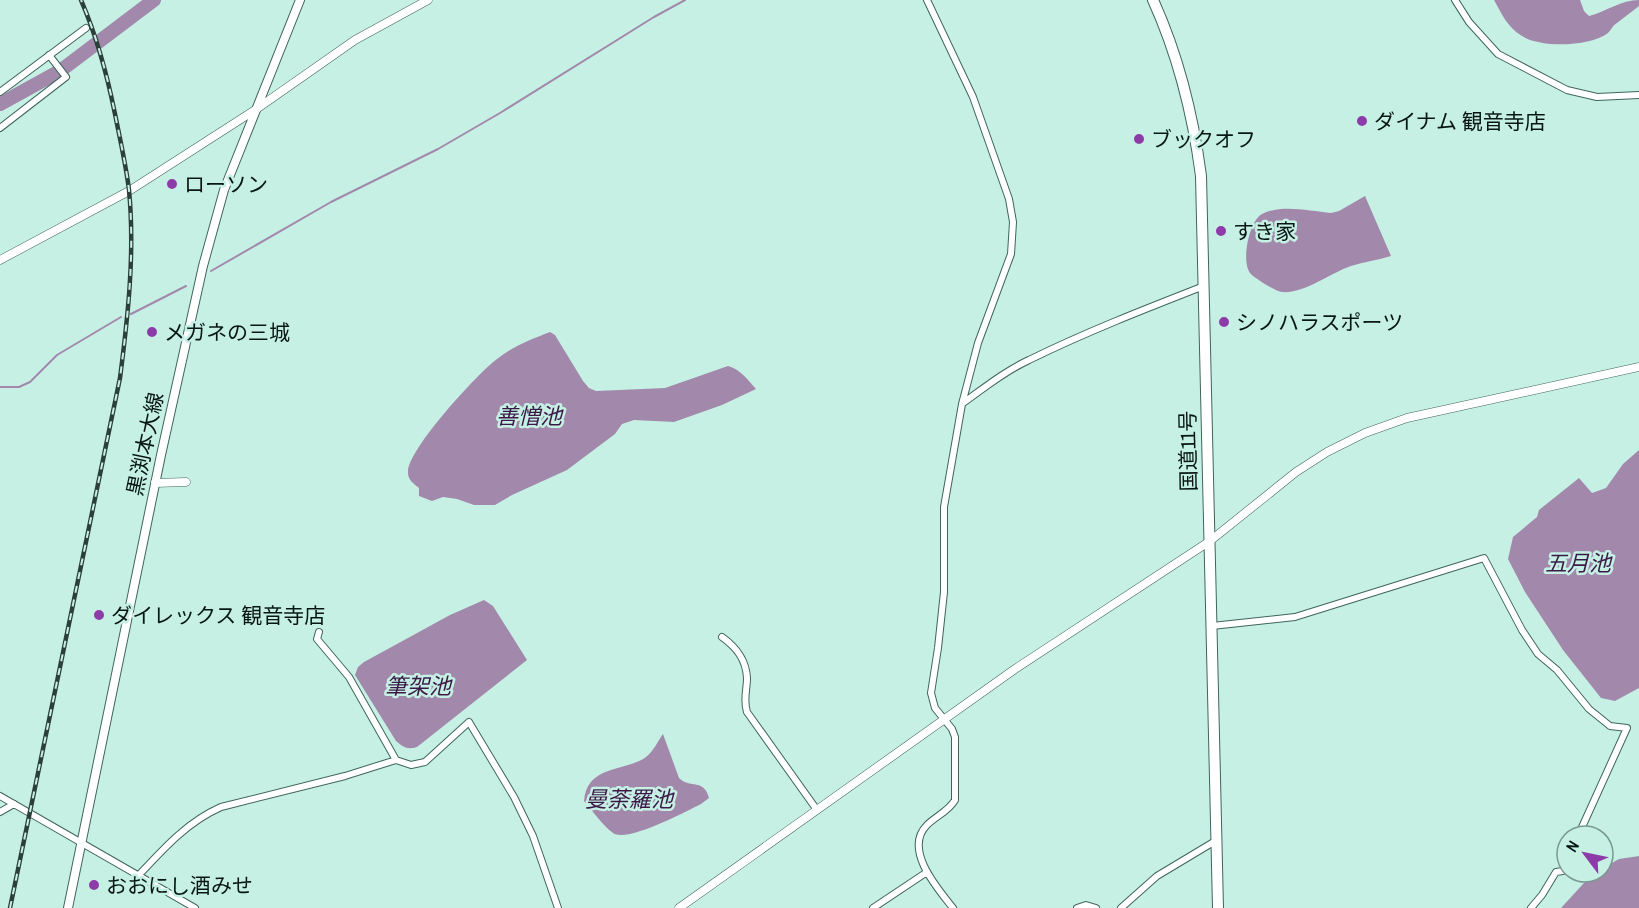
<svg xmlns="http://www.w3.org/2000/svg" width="1639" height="908" font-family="'Archivo Narrow','Noto Sans JP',sans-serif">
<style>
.water{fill:#a289ac}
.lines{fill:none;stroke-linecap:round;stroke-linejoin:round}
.stream{stroke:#a289ac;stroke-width:2}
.river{stroke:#a289ac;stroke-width:14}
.minor-casing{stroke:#3f655c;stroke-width:8}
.tertiary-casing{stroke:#3f655c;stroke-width:9}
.secondary-casing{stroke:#3f655c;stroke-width:10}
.trunk-casing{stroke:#3f655c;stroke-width:12}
.minor{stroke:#fff;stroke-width:6}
.tertiary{stroke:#fff;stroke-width:8}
.secondary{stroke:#fff;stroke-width:8}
.trunk{stroke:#fff;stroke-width:10}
.rail-casing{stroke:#2c403b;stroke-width:4.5}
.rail{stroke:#c7f0e5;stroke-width:2;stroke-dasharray:7;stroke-linecap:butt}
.poi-dot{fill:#8e3baa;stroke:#c7f0e5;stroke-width:2}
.labels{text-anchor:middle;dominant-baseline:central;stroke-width:5;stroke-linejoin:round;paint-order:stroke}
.poi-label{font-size:21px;fill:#071613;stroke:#c7f0e5;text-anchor:start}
.street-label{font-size:21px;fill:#071613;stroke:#c7f0e5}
.water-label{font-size:22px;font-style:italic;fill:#3b1947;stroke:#c7f0e5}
</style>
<rect width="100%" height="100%" fill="#c7f0e5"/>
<path class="water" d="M1494,0H1580L1584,11L1589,16C1607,11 1621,0 1639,0V6C1632,12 1624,17 1617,23C1613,25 1611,30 1608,33C1589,47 1541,48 1522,36C1507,27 1502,14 1494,0Z
M1365,196L1391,256C1378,260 1364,262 1351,266C1330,273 1304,294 1282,292C1275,291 1254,278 1250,273C1241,261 1249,221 1262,214C1281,204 1310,211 1331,213L1339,211Z
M550,332L555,335L583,381L589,388L596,391L665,388L728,366C740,369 748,380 756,389L722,405L674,422L634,420L622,424L615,434L567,470L512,495L495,505H474L457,499L443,497L432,501L419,496V488C414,484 408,480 408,473C406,451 478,373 497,359C513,346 532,339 550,332Z
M1639,450V688L1615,701L1601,698L1563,650L1525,592L1508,559L1513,537L1537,517L1539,510L1579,478L1592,493L1606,488L1623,464Z
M484,600L493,606L527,660L417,747C407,750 403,747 396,741L355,675L358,667L364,662L450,615Z
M663,734L679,778C690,789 704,778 709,798L701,804C685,812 627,843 613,833C602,825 593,811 584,801C587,764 626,772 646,757C653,752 658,741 663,734Z
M1639,856V908H1561L1594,872H1603V868L1619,859Z"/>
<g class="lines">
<path class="stream" d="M211,271L331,202L438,149L500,113L654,17L685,0
M131,314L186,286
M0,387H19L30,382L57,355L121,317"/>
<path class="river" d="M0,104L60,71L154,0"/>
<g class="minor-casing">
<path id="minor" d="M927,0L973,97L1009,199L1013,222L1011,254L978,343L962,404L944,507V592L938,648L931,693L935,708L952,729L955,737V800C949,811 936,816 927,825C903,849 937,888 953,908
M1455,0L1469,22L1498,54L1567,90L1597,97L1639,95
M0,92L86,28
M0,128L66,77L49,55
M963,403C984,388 1005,371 1029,360C1086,332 1145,309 1204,286
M1212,626L1295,617L1484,558L1522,630L1538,654L1557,670L1589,709L1610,726L1627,728L1578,836
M319,632L317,639L349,677L396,760
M722,637C736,647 746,659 747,678C747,690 743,700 747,712L817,810
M0,796L195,908
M0,812L14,804
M138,876C163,849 187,822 221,807L345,776L396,760L411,765L425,762L469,722L514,797L533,836L558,908
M873,908L927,872
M1077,908L1086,905L1096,908
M1121,908L1157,876L1217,840
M1531,908L1542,895L1556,872L1563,871L1567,861"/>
</g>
<g class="tertiary-casing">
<path id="tertiary" d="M0,260L129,191L255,110L355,40L428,0
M155,483L186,482
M679,908L1015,669L1210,541L1296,472L1327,452L1365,433L1407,418L1639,367"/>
</g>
<g class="secondary-casing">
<path id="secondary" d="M68,908L161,455L203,266L224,190L300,0"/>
</g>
<g class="trunk-casing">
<path id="trunk" d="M1153,0C1179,57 1193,115 1201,176L1218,908"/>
</g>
<use href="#minor" class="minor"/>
<use href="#tertiary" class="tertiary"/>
<use href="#secondary" class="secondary"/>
<use href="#trunk" class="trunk"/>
<g class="rail-casing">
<path id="rail" d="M10,908L120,378C128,316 135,253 129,190C126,165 120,139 115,114C107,74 97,37 81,0"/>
</g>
<use href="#rail" class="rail"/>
</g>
<g class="poi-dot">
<circle cx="1362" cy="121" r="6"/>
<circle cx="1139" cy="139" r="6"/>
<circle cx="172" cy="184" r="6"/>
<circle cx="1221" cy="231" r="6"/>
<circle cx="1224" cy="322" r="6"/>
<circle cx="152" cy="332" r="6"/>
<circle cx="99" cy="615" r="6"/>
<circle cx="94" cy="885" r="6"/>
</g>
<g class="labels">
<g class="poi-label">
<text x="1374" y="121">ダイナム 観音寺店</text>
<text x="1151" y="139">ブックオフ</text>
<text x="184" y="184">ローソン</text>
<text x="1233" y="231">すき家</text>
<text x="1236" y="322">シノハラスポーツ</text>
<text x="164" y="332">メガネの三城</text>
<text x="111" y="615">ダイレックス 観音寺店</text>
<text x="106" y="885">おおにし酒みせ</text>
</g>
<g class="street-label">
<text transform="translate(145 444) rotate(-78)">黒渕本大線</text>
<text transform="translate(1188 451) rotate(-91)">国道11号</text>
</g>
<g class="water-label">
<text x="529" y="416">善憎池</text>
<text x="1578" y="563">五月池</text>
<text x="418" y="686">筆架池</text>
<text x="629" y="799">曼荼羅池</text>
</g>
</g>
<g transform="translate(1585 854) rotate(302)"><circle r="28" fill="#c7f0e5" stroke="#7a9991" stroke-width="1.5"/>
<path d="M0-4.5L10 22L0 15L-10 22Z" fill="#8e3baa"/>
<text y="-9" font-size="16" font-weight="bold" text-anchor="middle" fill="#071613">N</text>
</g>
</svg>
